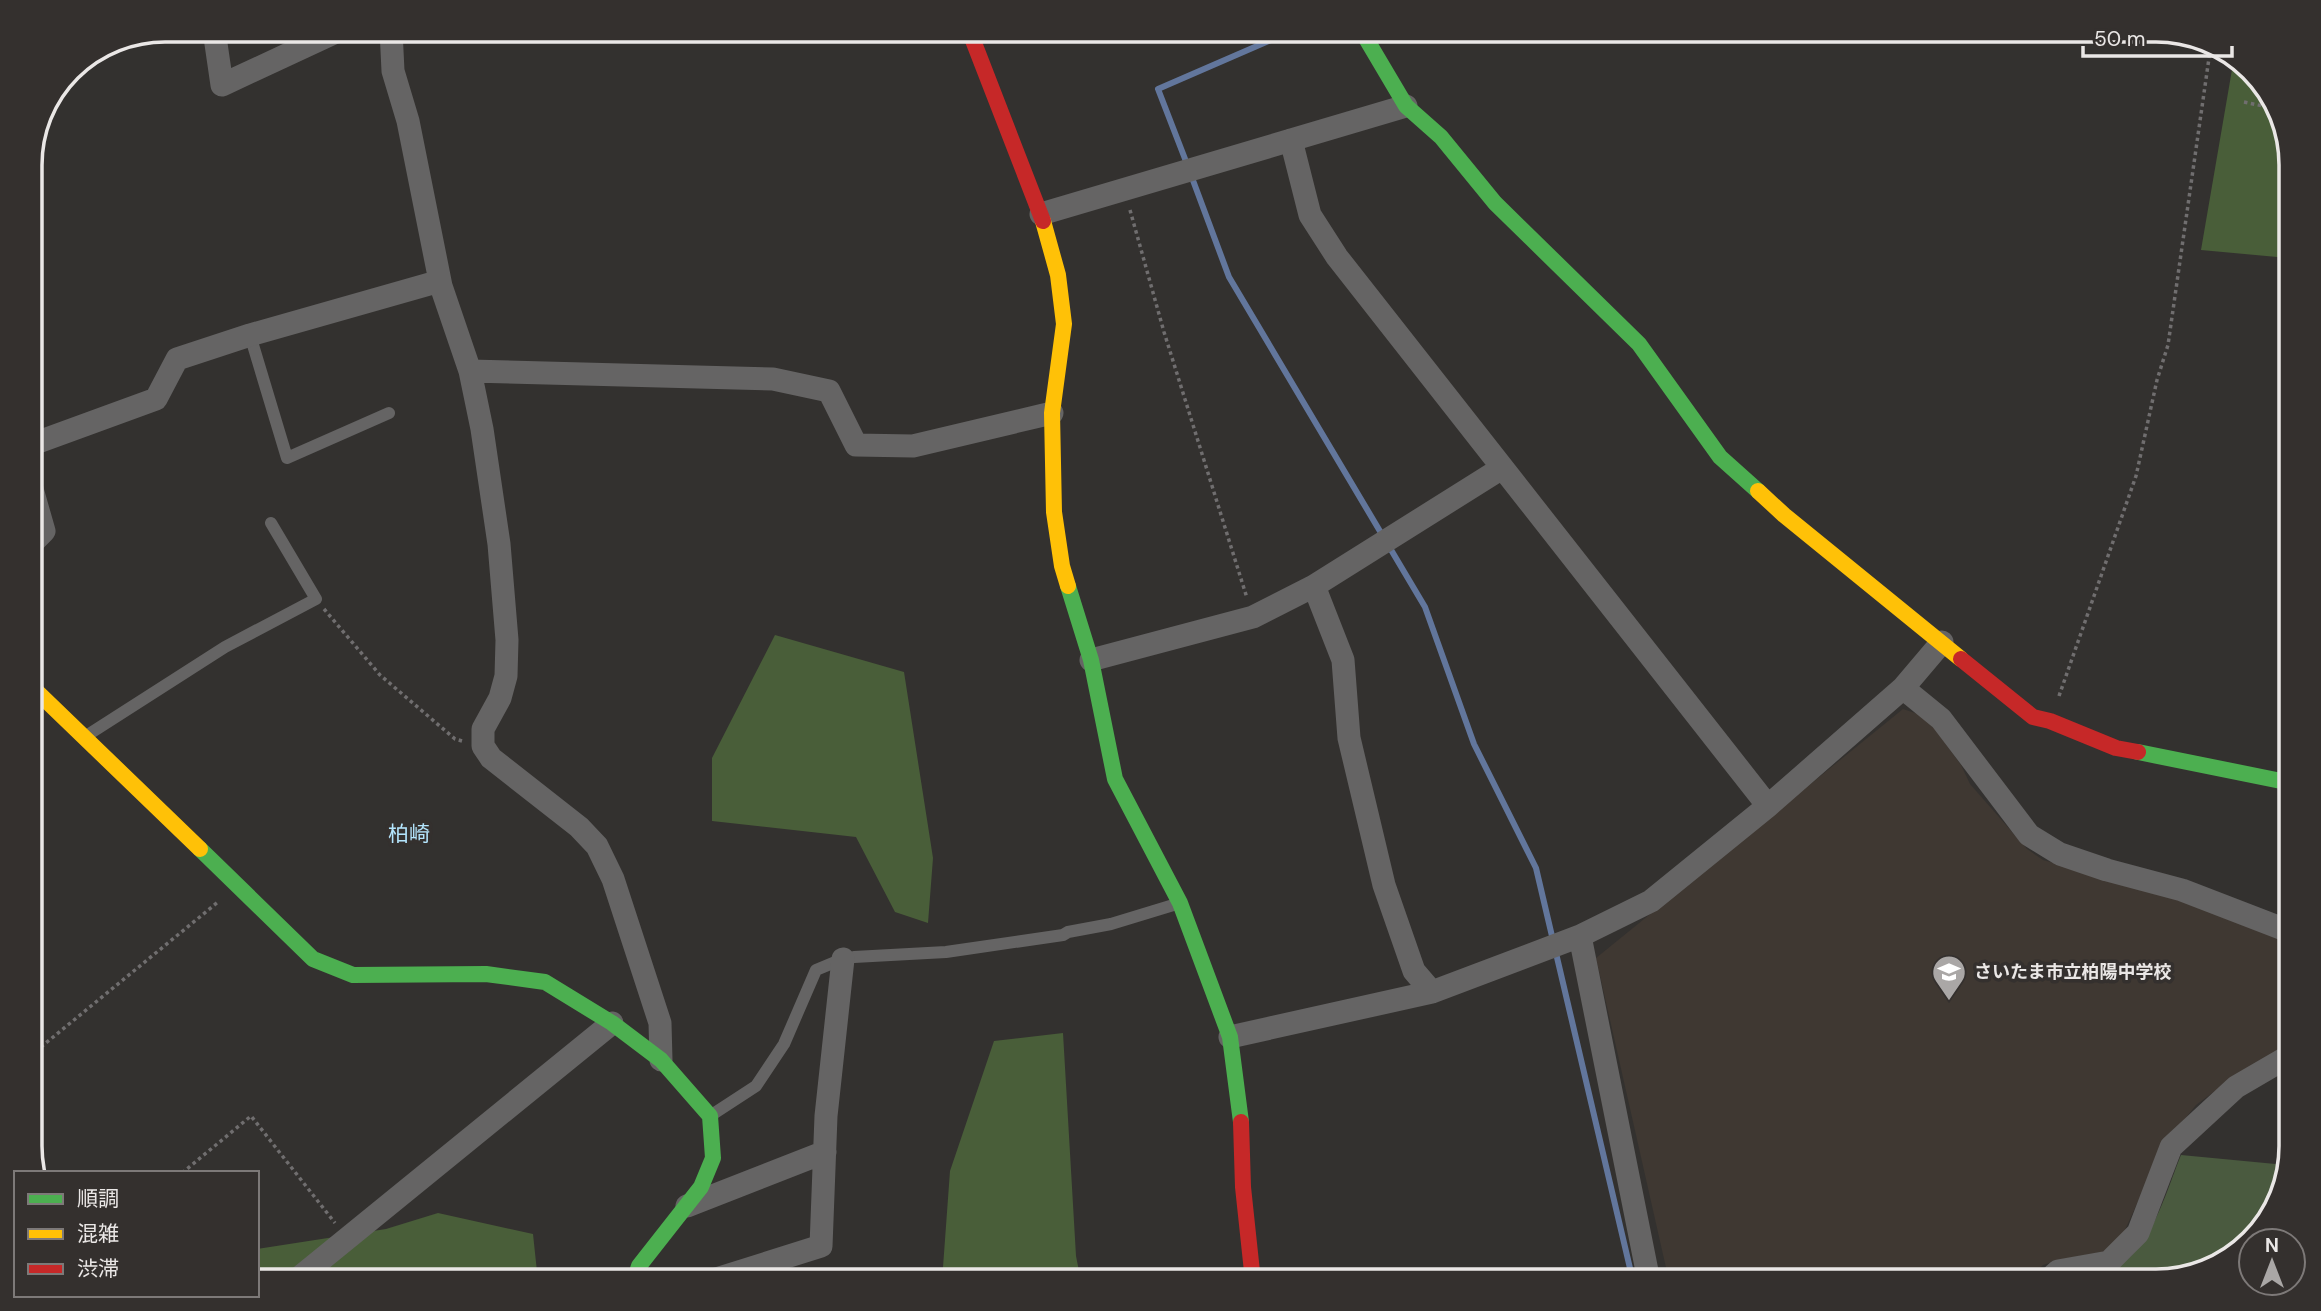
<svg xmlns="http://www.w3.org/2000/svg" width="2321" height="1311" font-family="'DM Sans','Noto Sans JP',sans-serif">
<style>
.built{fill:#3f3832}
.green{fill:#4a5a3f}
.forest{fill:#495e39}
.lines{fill:none;stroke-linecap:round;stroke-linejoin:round}
.stream{stroke:#62769c;stroke-width:6}
.path{stroke:#706e6f;stroke-width:3.5;stroke-dasharray:3.5 3.5;stroke-linecap:butt}
.lane{stroke:#656464;stroke-width:12}
.street{stroke:#656464;stroke-width:23}
.fast{stroke:#4caf50;stroke-width:16}
.slow{stroke:#ffc107;stroke-width:16}
.jam{stroke:#c62828;stroke-width:16}
.labels{text-anchor:middle;dominant-baseline:central;stroke-width:7;stroke-linejoin:round;paint-order:stroke}
.poi-label{font-size:18px;font-weight:bold;fill:#eae7e6;stroke:#34302e;text-anchor:start}
.quarter-label{font-size:21px;fill:#b4e5fd;stroke:#34302e}
.rim{fill:none;stroke:#eae7e6;stroke-width:3.5}
</style>
<rect width="100%" height="100%" fill="#33312f"/>
<path class="built" d="M1903,709L1921,715L1935,729L1961,765L1970,784L2027,849L2043,860L2165,893L2291,941V1045L2223,1085L2196,1105L2164,1145L2118,1245L2102,1252L2063,1259L2043,1265L2026,1281H1669L1596,958Z"/>
<path class="green" d="M2181,1155L2286,1165L2273,1213L2224,1263L2157,1281H2060C2077,1277 2096,1275 2113,1268C2150,1254 2167,1189 2181,1155Z"/>
<path class="forest" d="M2234,58L2273,97L2291,156V254L2288,258L2201,250Z
M775,635L904,672L933,858L928,923L895,912L856,837L712,821V758Z
M1063,1033L1076,1256L1081,1281H942L950,1171L994,1041Z
M438,1213L533,1234L538,1281H257V1249L386,1229Z"/>
<g class="lines">
<path class="stream" d="M1187,164L1158,89L1294,30
M1191,175L1229,277L1425,607L1474,744L1536,868L1633,1281"/>
<path class="path" d="M2244,102L2277,109
M1130,210L1164,332L1247,598
M324,609L380,675L455,739L462,741
M2059,696L2136,476L2157,380L2168,345L2211,44
M30,1056L218,902
M182,1173L251,1116L335,1223"/>
<path class="lane" d="M250,335L287,458L389,413
M86,736L225,647L316,599L271,523
M710,1116L756,1086L784,1044L816,970L840,960L854,957L946,952L1063,935L1068,932L1111,924L1180,903"/>
<path class="street" d="M214,30L222,85L340,30
M391,30L393,71L408,121L441,286L470,371L482,429L499,544L507,640L506,676L500,698L483,729V746L491,758L579,827L597,846L613,879L660,1023L661,1060
M1291,140L1310,215L1337,257L1768,806
M1041,214L1406,106
M470,371L773,379L829,391L856,445L913,446L1052,413
M30,445L156,399L177,359L250,335L440,281
M30,482L44,531L30,545
M1314,586L1343,660L1349,738L1384,885L1414,971L1432,992
M1091,660L1253,617L1314,586L1502,468
M1903,688L1941,719L2029,835L2060,854L2107,870L2182,890L2291,932
M1580,936L1649,1281
M1230,1037L1432,992L1580,936L1651,901L1768,806L1903,688L1942,642
M687,1206L825,1152
M295,1281L612,1023
M710,1281L821,1246L826,1116L843,959
M2047,1281L2058,1271L2109,1262L2138,1233L2171,1147L2236,1087L2291,1055"/>
<path class="fast" d="M1361,30L1406,106L1441,137L1495,203L1639,344L1720,457L1758,491
M1068,586L1091,660L1115,779L1180,903L1230,1037L1241,1122
M2138,752L2291,783
M200,849L313,959L353,975L486,974L545,982L612,1023L661,1060L710,1116L713,1158L701,1187L639,1266L634,1281"/>
<path class="slow" d="M1043,221L1058,275L1064,324L1052,413L1054,512L1062,566L1068,586
M1758,491L1784,515L1961,659
M30,685L200,849"/>
<path class="jam" d="M969,30L1043,221
M1961,659L2033,717L2050,721L2116,748L2138,752
M1241,1122L1243,1187L1253,1281"/>
</g>
<defs>
<g id="school-pin" transform="scale(1.75)"><path d="M0 17L-7.5 6A9.5 9.5 0 1 1 7.5 6Z" fill="#aaa7a6" stroke="#34302e"/><path d="M0-5L7-2L0 1L-7-2ZM-4 1L0 2.5L4 1V4Q0 6-4 4Z" fill="#fff"/></g>
</defs>
<g fill-rule="evenodd">
<use href="#school-pin" x="1949" y="972"/>
</g>
<g class="labels">
<g class="poi-label">
<text x="1974" y="972">さいたま市立柏陽中学校</text>
</g>
<g class="quarter-label">
<text x="409" y="834">柏崎</text>
</g>
</g>
<path d="M0 0H2321V1311H0ZM165 42H2156A123 123 0 0 1 2279 165V1146A123 123 0 0 1 2156 1269H165A123 123 0 0 1 42 1146V165A123 123 0 0 1 165 42Z" fill="#34302e" fill-rule="evenodd"/>
<path class="rim" d="M165 42H2156A123 123 0 0 1 2279 165V1146A123 123 0 0 1 2156 1269H165A123 123 0 0 1 42 1146V165A123 123 0 0 1 165 42Z"/>
<rect x="14" y="1171" width="245" height="126" fill="#34302e" stroke="#7d7978" stroke-width="2"/>
<rect x="28" y="1194" width="35" height="10" fill="#4caf50" stroke="#7d7978" stroke-width="2"/>
<text x="77" y="1206" font-size="21" fill="#eae7e6">順調</text>
<rect x="28" y="1229" width="35" height="10" fill="#ffc107" stroke="#7d7978" stroke-width="2"/>
<text x="77" y="1241" font-size="21" fill="#eae7e6">混雑</text>
<rect x="28" y="1264" width="35" height="10" fill="#c62828" stroke="#7d7978" stroke-width="2"/>
<text x="77" y="1276" font-size="21" fill="#eae7e6">渋滞</text>
<g transform="translate(2272 1262)"><circle r="33" fill="#34302e" stroke="#7d7978" stroke-width="2"/>
<path d="M0-5L12 26L0 18L-12 26Z" fill="#aaa7a6"/>
<text y="-10" font-size="19" font-weight="bold" text-anchor="middle" fill="#eae7e6">N</text>
</g>
<path d="M2083 46v10h149v-10" fill="none" stroke="#eae7e6" stroke-width="3.5"/>
<text x="2094" y="46" font-size="21" fill="#eae7e6" stroke="#34302e" stroke-width="5" paint-order="stroke">50 m</text>
</svg>
